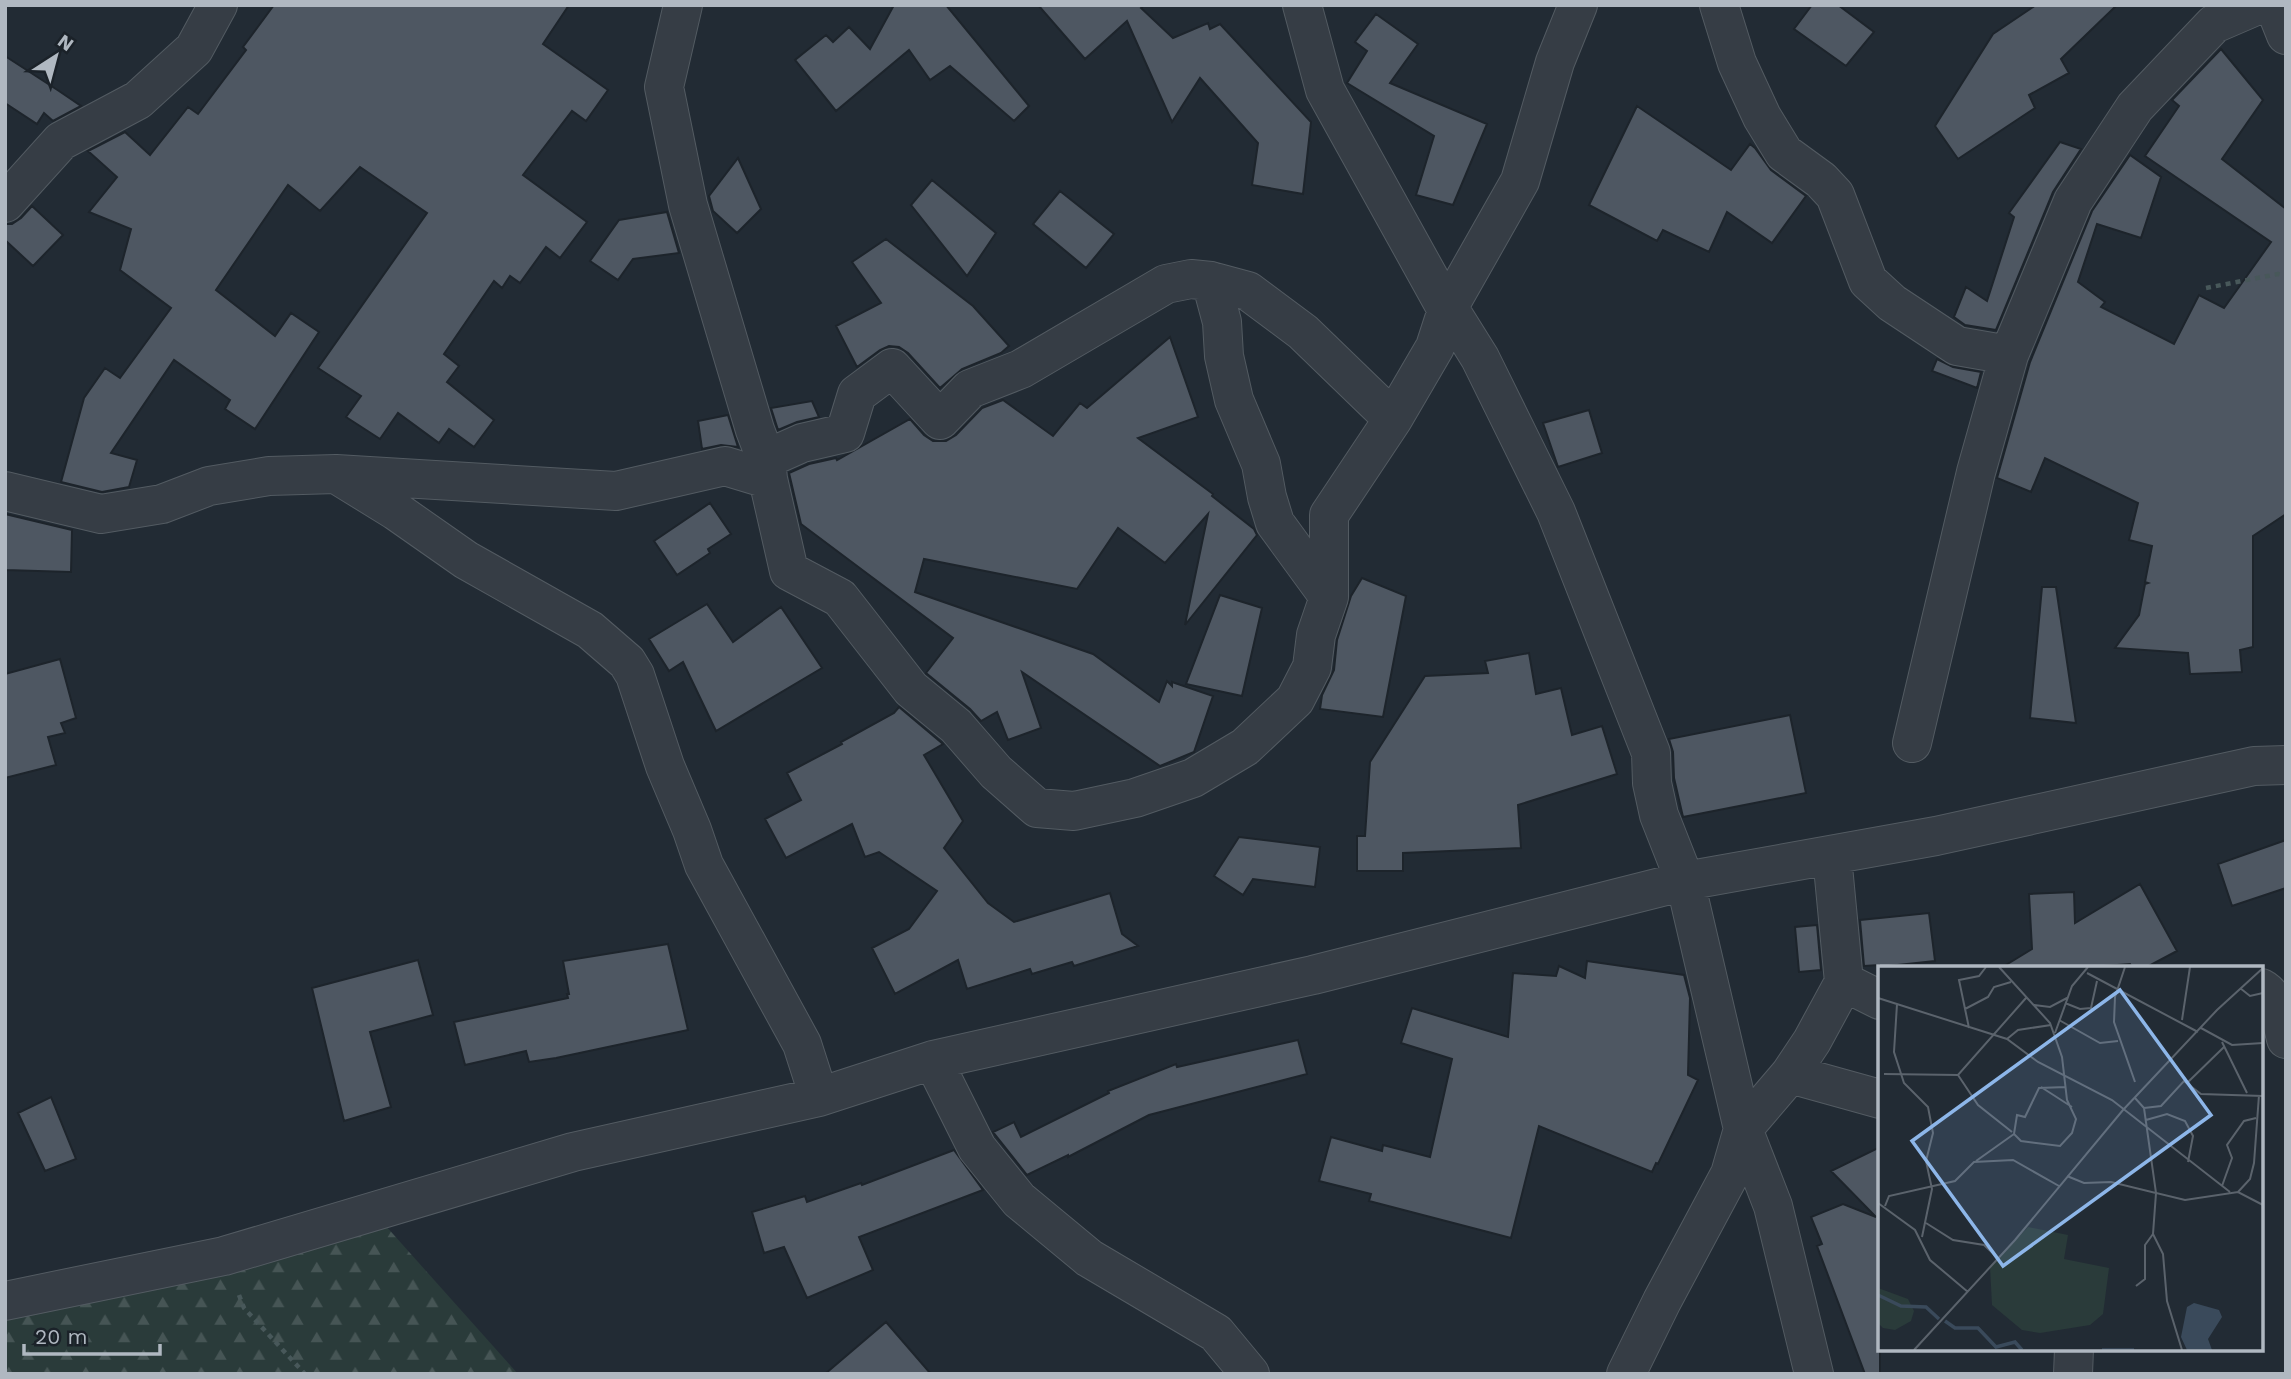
<svg xmlns="http://www.w3.org/2000/svg" width="2291" height="1379" font-family="'Work Sans',sans-serif">
<style>
.forest{fill:url(#forest-firs)}
.building{fill:#4e5762;stroke:#1d242b;stroke-width:2}
.lines{fill:none;stroke-linecap:round;stroke-linejoin:round}
.minor-casing{stroke:#535b62;stroke-width:40}
.path{stroke:#48585a;stroke-width:4.5;stroke-dasharray:5 5;stroke-linecap:butt}
.minor{stroke:#363d45;stroke-width:38}
.inset-river{fill:none;stroke:#3a4a5b;stroke-width:3.5}
.inset-road{fill:none;stroke:#5b636c;stroke-width:2}
.view{fill:#8db6e9;fill-opacity:0.15;stroke:#8db6e9;stroke-width:3.5}
.inset-edge{fill:none;stroke:#b0b8c1;stroke-width:3.5}
</style>
<defs>
<pattern id="forest-firs" width="22" height="20" patternUnits="userSpaceOnUse" patternTransform="scale(1.75)"><rect width="22" height="20" fill="#2a3b3a"/><path d="M5 1l3.5 6h-7zM16 11l3.5 6h-7z" fill="#465555"/></pattern>
</defs>
<rect width="100%" height="100%" fill="#222b34"/>
<path class="forest" d="M385,1225L518,1374H5V1298Z"/>
<path class="building" d="M274,5H569L543,44L608,90L586,121L572,111L523,175L587,222L560,258L546,247L520,283L510,276L502,288L494,281L444,354L459,366L447,382L494,420L474,447L449,429L439,443L398,413L380,439L346,417L361,396L318,368L427,213L360,167L320,211L288,185L216,290L275,336L291,313L319,332L255,429L225,409L230,400L174,360L111,453L137,460L129,487L102,492L61,482L84,398L105,368L120,378L171,308L120,270L131,229L89,212L117,177L88,151L125,132L150,155L188,107L198,114L246,50L243,47Z
M894,5H946L1029,106L1014,121L950,66L930,80L909,50L836,111L795,60L826,35L833,42L849,27L870,49Z
M1038,5H1144L1141,8L1173,38L1208,23L1210,29L1220,24L1311,122L1303,194L1252,185L1258,143L1200,78L1172,122L1127,21L1085,59Z
M1812,5H1838L1874,32L1846,66L1794,29Z
M2036,5H2117L2061,59L2069,73L2029,95L2035,108L1958,159L1935,126L1993,34Z
M1376,14L1418,44L1390,83L1487,124L1453,205L1416,195L1434,136L1347,83L1367,51L1355,42Z
M2221,49L2263,100L2222,159L2286,209V514L2253,536V647L2240,650L2242,672L2190,674L2188,653L2115,648L2139,615L2145,584L2148,583L2145,582L2152,546L2129,540L2138,503L2045,458L2031,492L1997,478L2030,362L2092,211L2130,155L2161,177L2141,238L2097,224L2078,282L2105,302L2101,307L2174,344L2199,295L2224,308L2271,242L2145,156L2179,106L2172,100Z
M5,56L59,91L81,106L53,121L44,113L37,124L5,103Z
M1637,106L1731,170L1750,144L1755,148L1771,170L1806,196L1772,243L1727,212L1709,252L1663,230L1657,241L1589,205Z
M2060,142L2081,149L2053,192L1996,330L1965,325L1954,317L1966,287L1987,301L2014,217L2009,213Z
M738,158L761,209L737,233L713,211L709,196Z
M932,180L996,233L967,276L911,205Z
M1060,191L1114,234L1086,268L1033,224Z
M32,206L63,235L33,266L5,240V224H12L21,218Z
M667,212L679,253L633,259L618,280L590,261L619,220Z
M886,239L973,306L1009,346L1001,353L962,369L940,388L908,353L899,347L889,346L880,350L857,367L836,326L881,303L852,262Z
M1170,337L1198,417L1138,438L1213,494L1212,496L1254,529L1257,535L1185,625L1208,514L1165,563L1118,528L1077,589L924,559L915,592L1093,654L1159,702L1167,681L1172,686V682L1213,696L1194,752L1160,766L1022,672L1041,728L1008,740L997,712L981,721L970,709L926,673L953,638L801,524L789,473L809,464L836,458L837,460L910,419L924,435L933,441H946L956,435L982,408L1003,400L1053,436L1080,403L1087,408Z
M1937,359L1953,367L1981,372L1977,388L1932,371Z
M812,401L819,417L797,422L778,430L771,408Z
M1589,410L1602,453L1558,467L1543,423Z
M728,415L738,447L721,445L702,449L698,421Z
M710,503L731,534L708,549L710,553L677,575L654,541Z
M5,514L72,530L71,572L5,570Z
M1362,578L1406,596L1383,717L1320,709L1322,695L1334,670L1337,640L1351,596Z
M2042,587H2056L2076,723L2030,718Z
M1220,595L1262,608L1242,696L1186,684Z
M707,604L733,642L781,607L822,668L716,731L683,662L669,671L649,639Z
M1529,653L1536,694L1561,688L1572,735L1602,726L1617,774L1518,805L1521,848L1403,853V871H1357V836H1365L1370,762L1425,676L1488,673L1485,661Z
M60,659L76,718L61,723L65,733L48,737L56,765L5,778V674Z
M899,707L943,744L924,755L963,821L944,848L988,903L1014,922L1110,893L1122,934L1138,946L1074,966L1072,962L1032,974L1030,969L967,989L958,960L895,994L872,948L909,929L937,891L879,852L865,857L852,824L786,858L765,819L801,800L787,773L842,744L841,742L894,713Z
M1790,715L1806,793L1683,817L1674,778L1673,752L1669,739Z
M1239,837L1320,847L1315,887L1253,879L1243,895L1214,876Z
M2286,840V888L2232,906L2218,864Z
M2140,884L2177,951L2145,968H2132L2130,964L2077,968H2001L2032,949L2029,894L2074,892L2075,923Z
M1929,913L1935,961L1879,967V965L1864,966L1860,920Z
M1817,925L1821,970L1799,972L1795,927Z
M668,944L688,1030L556,1058L529,1062L526,1051L465,1065L454,1022L568,998L567,994H569L563,961Z
M418,960L433,1015L370,1032L391,1107L344,1121L312,988Z
M1587,961L1684,975L1690,998L1688,1075L1698,1080L1658,1164L1656,1163L1652,1172L1539,1126L1511,1238L1369,1201L1371,1194L1319,1181L1331,1137L1382,1151L1383,1145L1430,1157L1452,1059L1401,1043L1412,1008L1508,1037L1513,973L1556,976L1559,966L1585,978Z
M1298,1040L1307,1074L1149,1115L1068,1157V1155L1027,1175L993,1132L1014,1122L1021,1137L1109,1093L1108,1091L1176,1064L1177,1067Z
M51,1097L76,1159L45,1171L18,1113Z
M1880,1147V1374H1865L1817,1246L1822,1244L1811,1217L1843,1204L1876,1217L1831,1171Z
M954,1150L983,1190L859,1237L873,1270L807,1298L784,1247L764,1253L752,1212L805,1196L807,1202L861,1183L862,1185Z
M886,1322L931,1374H825Z"/>
<g class="lines">
<g class="minor-casing">
<path id="minor" d="M683,5L664,87L688,205L755,430L766,459
M1302,5L1325,90L1447,310L1455,318L1480,358L1556,512L1651,753L1652,783L1659,815L1685,881L1743,1129L1773,1206L1814,1374
M1719,5L1737,63L1762,117L1784,153L1821,180L1835,195L1868,281L1892,303L1957,346L2009,355
M2274,5L2286,35
M5,203L61,141L138,100L194,49L218,5
M1211,281L1222,322L1224,356L1234,400L1261,464L1267,497L1275,523L1329,597
M336,474L616,491L725,466L768,479L766,459L802,443L845,433L857,394L892,368L940,420L970,389L1021,369L1166,284L1191,279L1211,281L1248,291L1303,332L1393,419
M768,479L789,571L840,598L911,689L956,726L996,772L1037,808L1074,811L1135,798L1193,778L1245,747L1295,700L1312,667L1316,635L1329,597V515L1393,419L1435,347L1447,310L1520,181L1555,62L1578,5
M5,491L101,514L162,504L209,486L269,476L336,474L396,511L466,560L590,630L627,662L635,675L665,766L692,830L704,865L802,1044L819,1097
M1912,743L1976,472L2009,355L2073,201L2135,107L2214,24L2258,5
M1844,982L1880,1000
M2261,988C2277,996 2282,1022 2286,1039
M933,1060L977,1148L1019,1200L1089,1258L1216,1333L1250,1374
M1790,1074L1880,1099
M5,1301L224,1256L573,1152L819,1097L933,1060L1313,975L1685,881L1936,836L2254,766L2286,765
M1626,1374L1662,1301L1730,1174L1743,1129L1790,1074L1812,1041L1844,982L1832,856
M2073,1374L2074,1349"/>
</g>
<path class="path" d="M2206,288L2278,274L2286,276
M239,1295L244,1308L305,1374"/>
<use href="#minor" class="minor"/>
</g>
<g transform="translate(1878 966)">
<rect width="385" height="385" fill="#222b34"/>
<path d="M150,261L190,269L186,293L231,302L225,348L212,359L162,367L144,364L114,339L112,301Z" fill="#2a3b3a"/>
<path d="M0,322L30,333L36,345L33,355L17,364L5,362L0,357Z" fill="#2a3b3a"/>
<path d="M316,337L341,344L344,351L330,373L334,384H309L303,371L309,341Z" fill="#3a4a5b"/>
<path class="inset-river" d="M0,329L23,340L48,341L61,353M67,355L77,362H100L118,381L137,376L144,384M224,384H256"/>
<path class="inset-road" d="M121,1L172,57L184,91L189,134L198,153L194,167L182,180L143,175L136,168M247,1L237,31L236,56L257,116M209,7L320,66M362,22L372,30L385,27M0,32L129,73L160,96L234,134L352,226M187,37L202,43L213,42L219,15M19,38L16,86L26,117L50,141L55,167L48,195L54,223L44,271M156,39L172,41L189,32M87,43L110,31L116,21L133,16M181,54L222,77L240,75M304,54L312,1M91,62L81,14L101,10L108,1M323,62L354,79L385,77M177,67L194,20L210,1M129,73L140,64L173,59M344,76L369,127M6,108L80,109L148,32M80,109L100,139L134,166M309,117L346,81M163,121L194,141M257,132L266,142L278,227L307,234L360,226L385,239M266,142L283,140L306,115L323,128L385,130M268,154L289,148L307,155L315,170L310,196M98,195L136,168L139,149L147,151L161,122L188,121M189,210L206,217L233,216L278,227L275,268L285,288L289,335L304,384M344,220L354,192L349,179L366,155L378,152M360,226L372,213L376,197L381,129M0,237L37,264L52,294L90,326M7,240L11,230L77,215L96,196L135,194L181,220M48,257L75,274L106,279L121,293M258,320L267,313V279L275,268M36,384L137,274L245,144L339,44L385,2"/>
<path class="view" d="M242,24L333,149L125,300L34,175Z"/>
<rect width="385" height="385" class="inset-edge"/>
</g>
<rect width="2291" height="1379" fill="none" stroke="#b0b8c1" stroke-width="14"/>
<g transform="translate(56 56) rotate(36)" stroke="#1b2229" stroke-width="5" paint-order="stroke">
<path d="M0-5L12 26L0 18L-12 26Z" fill="#b0b8c1"/>
<text y="-10" font-size="19" font-weight="bold" text-anchor="middle" fill="#b0b8c1">N</text>
</g>
<path d="M24 1344v10h136v-10" fill="none" stroke="#b0b8c1" stroke-width="3.5"/>
<text x="35" y="1344" font-size="21" fill="#b0b8c1" stroke="#1b2229" stroke-width="5" paint-order="stroke">20 m</text>
</svg>
